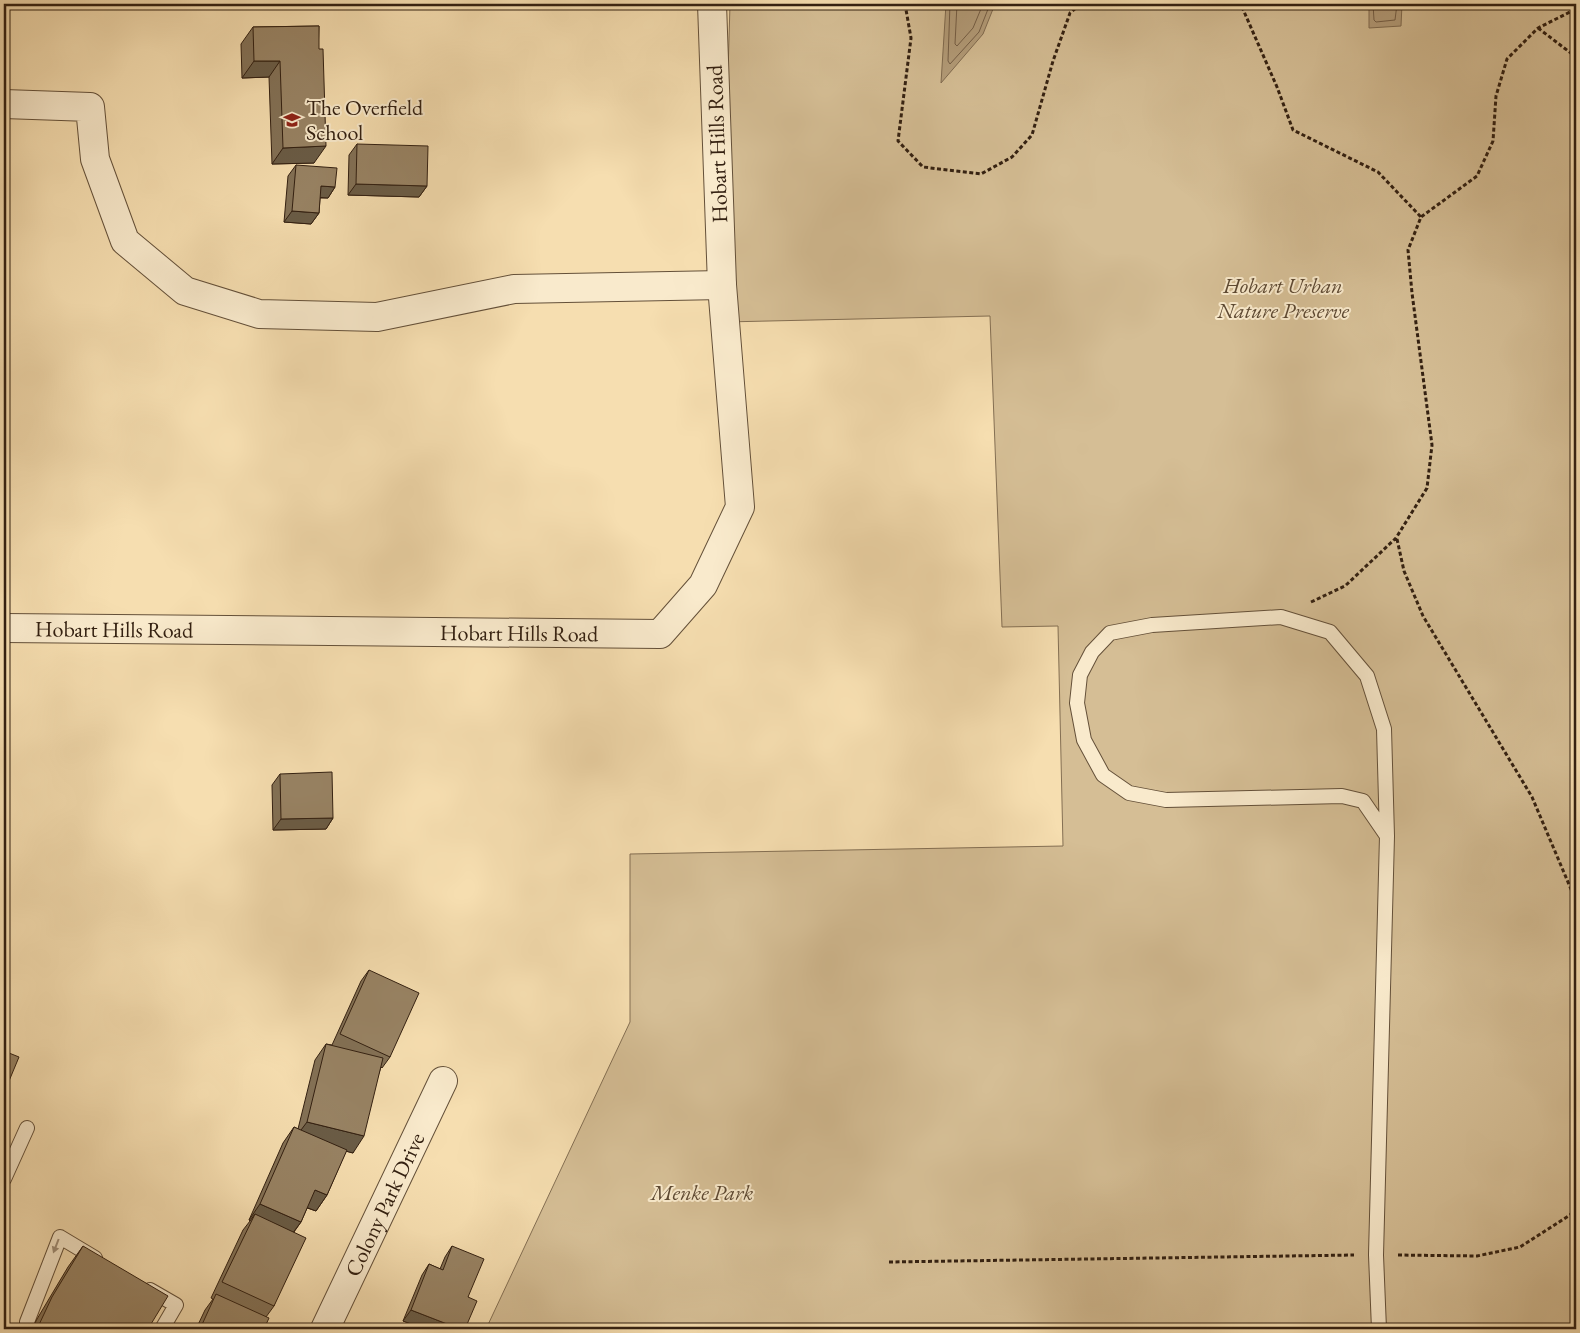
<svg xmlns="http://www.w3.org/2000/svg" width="1580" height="1333" font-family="'EB Garamond',serif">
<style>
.green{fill:#d5be95;stroke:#846f53}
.water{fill:#b49d7a;stroke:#806b50}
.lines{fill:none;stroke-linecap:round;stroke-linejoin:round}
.shore{stroke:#745e46;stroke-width:1}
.service-casing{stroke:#645039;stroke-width:16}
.minor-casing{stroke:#645039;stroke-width:30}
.path{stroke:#332011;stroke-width:3;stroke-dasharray:4 2.5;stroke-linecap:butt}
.service{stroke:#f9eacc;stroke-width:14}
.minor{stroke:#f9eacc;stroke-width:28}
.wall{fill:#837156;stroke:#332011}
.shaded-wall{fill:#6a5c46;stroke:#332011}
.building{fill:#988364;stroke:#332011}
.oneway{fill:#a08f78}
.labels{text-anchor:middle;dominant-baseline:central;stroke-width:4;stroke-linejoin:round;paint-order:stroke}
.poi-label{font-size:22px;fill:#332011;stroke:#f9eacc;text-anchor:start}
.street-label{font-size:22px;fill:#332011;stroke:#f9eacc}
.park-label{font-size:22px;font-style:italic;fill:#5c4832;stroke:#f9eacc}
</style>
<rect width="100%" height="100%" fill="#f6deb0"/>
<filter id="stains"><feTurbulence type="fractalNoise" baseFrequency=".004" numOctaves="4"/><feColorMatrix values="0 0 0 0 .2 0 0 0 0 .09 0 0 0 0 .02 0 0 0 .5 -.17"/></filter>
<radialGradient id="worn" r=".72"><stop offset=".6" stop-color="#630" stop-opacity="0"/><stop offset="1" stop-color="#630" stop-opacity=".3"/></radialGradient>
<path class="green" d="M730,4H1576V1329H486L630,1022V854L1063,846L1058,626L1002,627L990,316L725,322L722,285Z"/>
<path class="water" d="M946,4H995L983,34L941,83Z
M1369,4H1402L1401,26L1369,28Z"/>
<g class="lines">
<path class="shore" d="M950,4L948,61L950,64L979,32L990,4
M957,4L955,44L957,46L973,28L983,4
M1373,4L1374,20L1376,22L1395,20L1397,4"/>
<g class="service-casing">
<path id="service" d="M4,1179L27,1128
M150,1290L176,1305L162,1329
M27,1322L60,1237L95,1258
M1379,1329L1376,1255L1387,836L1384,729L1367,676L1330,632L1281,617L1152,625L1110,633L1092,652L1080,675L1077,703L1084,740L1103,775L1129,793L1166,800L1342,796L1363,801L1387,836"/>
</g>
<g class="minor-casing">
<g id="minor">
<path d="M4,104L90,107L95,159L125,241L185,291L259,314L377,317L514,289L722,285"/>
<path id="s1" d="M4,628L660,634L703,585L740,507L722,285L712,4"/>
<path id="s2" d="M325,1329L443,1081"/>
</g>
</g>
<path class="path" d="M905,4L911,38L898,141L923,167L981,174L1012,157L1032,135L1053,61L1070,13L1081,4
M1236,4L1242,7L1277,87L1293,130L1378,172L1421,217
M1538,28L1576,57
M1397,539L1404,571L1423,616L1532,797L1576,901
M1311,602L1345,586L1396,538L1427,488L1432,445L1412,293L1408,250L1421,217L1477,176L1493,141L1496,96L1507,59L1538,28L1576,9
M1398,1255L1477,1256L1520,1247L1570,1215L1576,1208
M889,1262L1354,1255"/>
<use href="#service" class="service"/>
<use href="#minor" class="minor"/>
</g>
<path class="wall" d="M319,26L314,163L272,164L269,77L242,78L241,44L253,27Z
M357,144L427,186L419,197L348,195L349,155Z
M296,165L335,187L328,198H320L319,213L311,224L284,222L288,176Z
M280,774L333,818L326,829L273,830L272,785Z
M369,970L390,1057L382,1068L381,1067L353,1153L346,1151L327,1195L316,1211L307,1208L301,1222L294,1232L274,1306L266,1317L264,1329H196L205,1310L213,1299L211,1298L243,1230L250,1221L249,1220L283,1143L294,1127L298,1129L315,1060L326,1044L332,1045L361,981Z
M83,1246L148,1329H32L37,1319L68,1267Z
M452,1246L468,1297L465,1329H425L403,1321L422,1275L429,1264L440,1269L445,1257Z"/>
<path class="shaded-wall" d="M254,61H280L269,77L242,78Z
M326,146L314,163L272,164L283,148Z
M356,184L427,186L419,197L348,195Z
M321,186L335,187L328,198L313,197Z
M292,211L319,213L311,224L284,222Z
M333,818L326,829L273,830L281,819Z
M307,1122L364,1136L353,1153L295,1138Z
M315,1190L327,1195L316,1211L303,1206Z
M260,1204L301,1222L289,1238L255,1214L250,1221L249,1220Z
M411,1310L460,1329H425L403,1321Z"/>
<path class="building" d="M319,26V49H323L326,146L283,148L280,61H254L253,27Z
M357,144L428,146L427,186L356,184Z
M296,165L337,168L335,187L321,186L319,213L292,211Z
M332,772L333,818L281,819L280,774Z
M369,970L419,993L390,1057L340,1034Z
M326,1044L383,1058L364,1136L307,1122Z
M4,1051L19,1057L4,1093Z
M294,1127L347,1150L327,1195L315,1190L301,1222L260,1204Z
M255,1214L306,1238L274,1306L222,1282Z
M83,1246L168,1296L148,1329H37L52,1297Z
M452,1246L484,1259L468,1297L477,1301L465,1329H460L411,1310L429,1264L443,1270Z
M216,1294L269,1318L264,1329H200Z"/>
<defs><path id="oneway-solid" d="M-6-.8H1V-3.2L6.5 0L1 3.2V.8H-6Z" transform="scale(1.25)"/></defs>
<use class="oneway" href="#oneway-solid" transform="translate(56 1246) rotate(111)"/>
<defs>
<g id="school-bare" transform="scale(1.35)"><path d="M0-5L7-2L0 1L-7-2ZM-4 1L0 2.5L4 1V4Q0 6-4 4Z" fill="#8f2418" stroke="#f9eacc" stroke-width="2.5" paint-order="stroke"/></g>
</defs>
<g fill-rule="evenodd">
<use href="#school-bare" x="292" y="120"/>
</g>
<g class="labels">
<g class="poi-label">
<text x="306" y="107">The Overfield<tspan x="306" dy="25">School</tspan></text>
</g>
<g class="street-label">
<text transform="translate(717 144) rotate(-92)">Hobart Hills Road</text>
<text stroke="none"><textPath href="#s1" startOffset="110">Hobart Hills Road</textPath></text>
<text stroke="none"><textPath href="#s1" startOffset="515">Hobart Hills Road</textPath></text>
<text stroke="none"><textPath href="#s2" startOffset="138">Colony Park Drive</textPath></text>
</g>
<g class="park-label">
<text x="1283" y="285">Hobart Urban<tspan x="1283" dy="25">Nature Preserve</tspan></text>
<text x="702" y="1192">Menke Park</text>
</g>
</g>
<rect width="1580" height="1333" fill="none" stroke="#f6deb0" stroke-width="20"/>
<rect x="5" y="5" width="1570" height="1323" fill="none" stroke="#332011" stroke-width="2.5"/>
<rect x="10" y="10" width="1560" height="1313" fill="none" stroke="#332011"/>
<rect width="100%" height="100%" filter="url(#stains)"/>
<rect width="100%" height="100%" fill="url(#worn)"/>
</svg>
